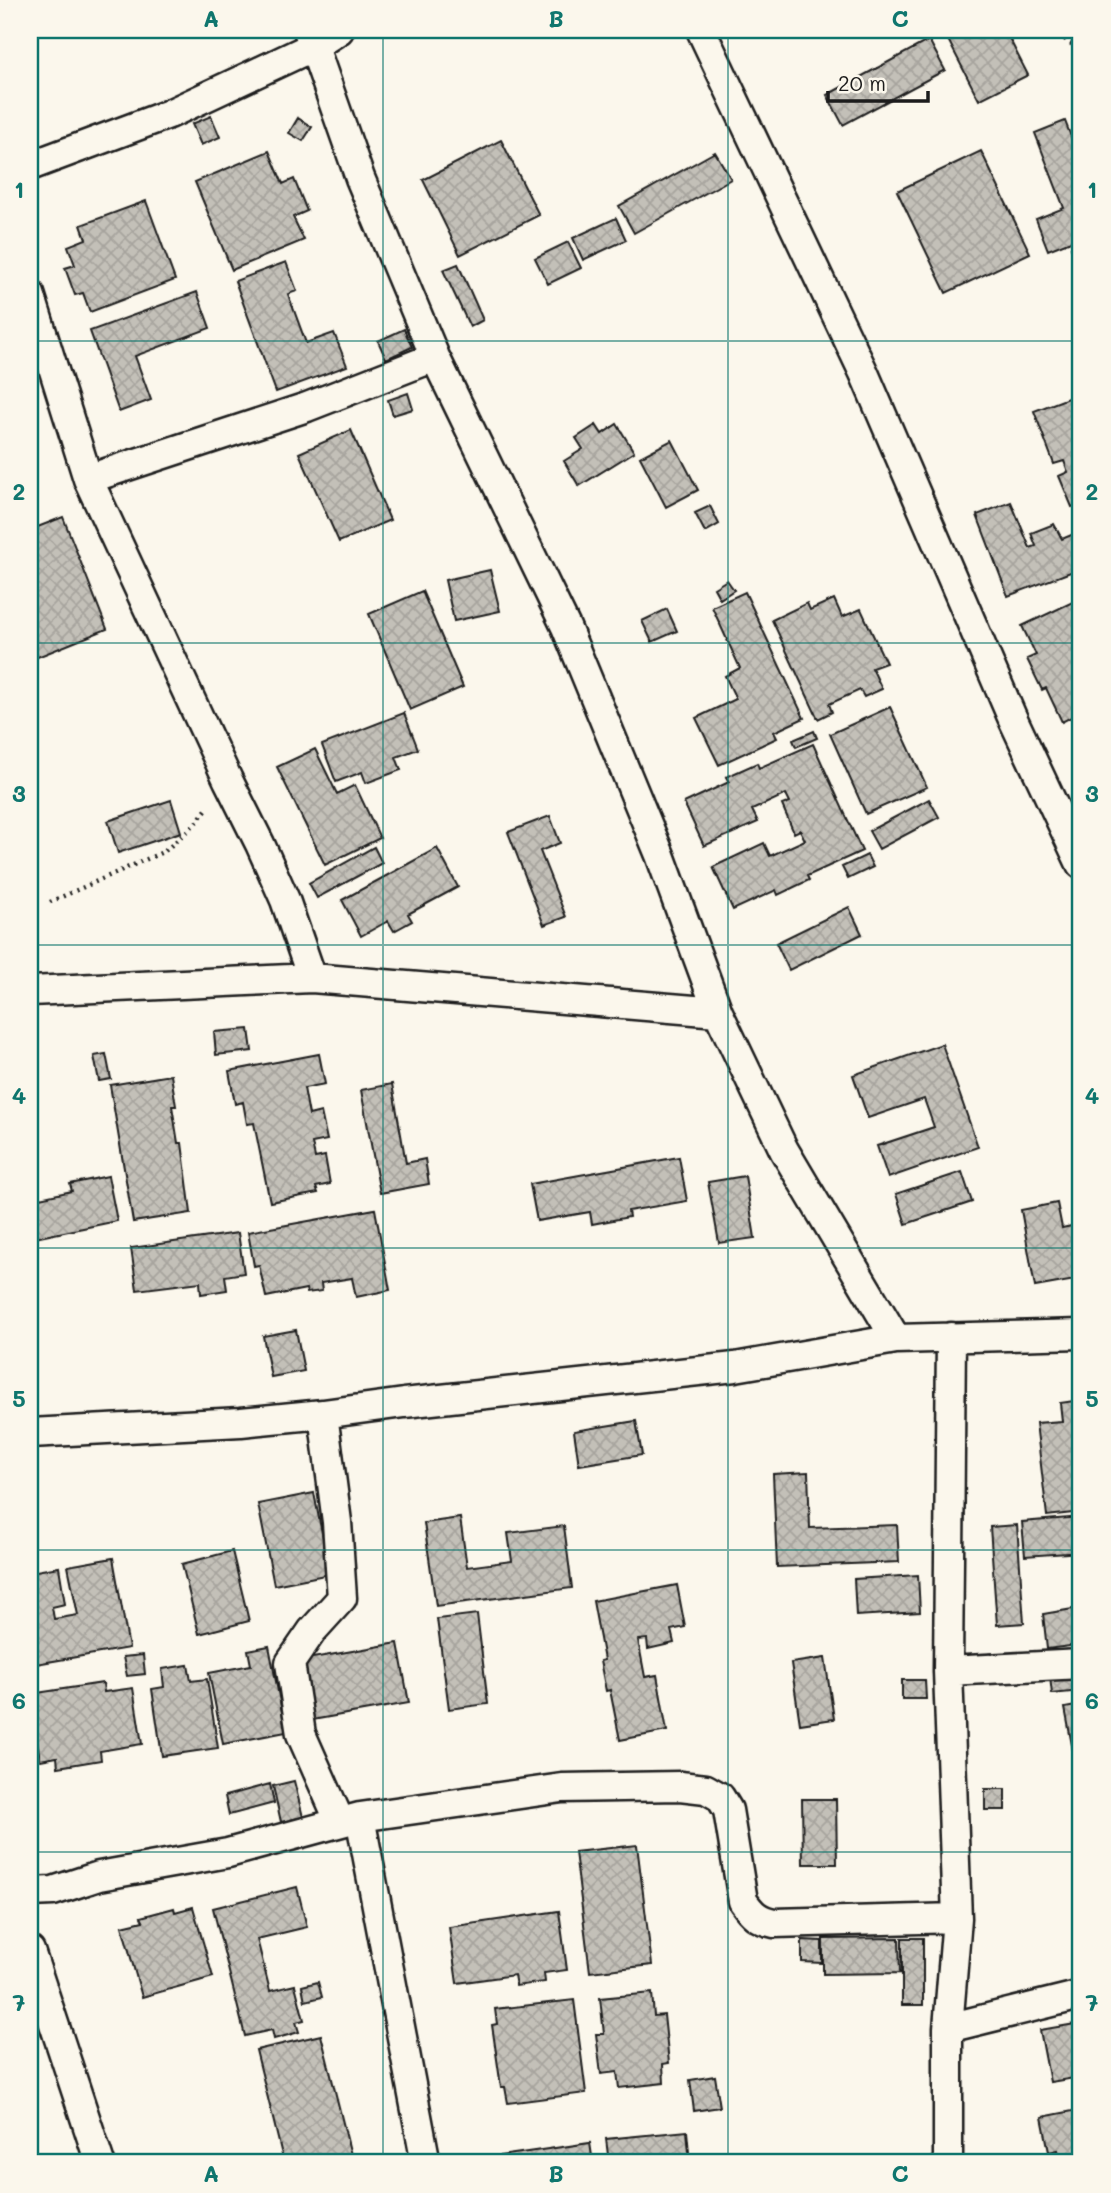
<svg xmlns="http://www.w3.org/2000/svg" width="1111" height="2193" font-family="Mali,sans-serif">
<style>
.building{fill:url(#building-cross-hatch);stroke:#1c1c1c;stroke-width:2}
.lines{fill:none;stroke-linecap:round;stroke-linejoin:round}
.minor-casing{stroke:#1c1c1c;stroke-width:33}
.path{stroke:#1c1c1c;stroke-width:4.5;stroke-dasharray:2 5;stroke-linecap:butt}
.minor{stroke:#fbf7ec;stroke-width:28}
.grid{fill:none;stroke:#0f766e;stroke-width:2;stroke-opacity:0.55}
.neatline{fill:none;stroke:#0f766e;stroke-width:2.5}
.grid-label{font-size:23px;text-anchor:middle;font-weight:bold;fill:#0f766e}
</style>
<defs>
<pattern id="building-cross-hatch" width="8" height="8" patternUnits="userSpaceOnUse" patternTransform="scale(1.75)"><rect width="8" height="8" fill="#c3c0b8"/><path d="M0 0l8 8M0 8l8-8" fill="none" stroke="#a7a49e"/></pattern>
</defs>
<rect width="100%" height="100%" fill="#fbf7ec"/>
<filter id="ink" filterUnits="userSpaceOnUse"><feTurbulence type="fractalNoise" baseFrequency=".0143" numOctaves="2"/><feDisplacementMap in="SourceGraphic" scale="14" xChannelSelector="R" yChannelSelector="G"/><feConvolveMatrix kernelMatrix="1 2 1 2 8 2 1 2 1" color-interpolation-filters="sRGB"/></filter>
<g filter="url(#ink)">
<path class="building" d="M943,30H1005L1028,75L979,100Z
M929,40L945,70L843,125L827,95Z
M211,116L220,137L201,145L192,124Z
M298,118L312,127L303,141L289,133Z
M1065,121L1081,163V237L1048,250L1036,219L1064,208L1035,133Z
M501,140L539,215L460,255L423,180Z
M269,151L283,184L294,179L307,211L293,217L304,240L232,270L195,182Z
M981,151L1030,253L946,293L897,191Z
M715,152L731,179L634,233L619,206Z
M146,201L175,280L90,312L83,293L75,295L65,268L75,265L68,246L86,239L81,225Z
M616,218L626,240L583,260L573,238Z
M568,242L581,268L548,284L535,258Z
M1081,244V272L1071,248Z
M286,262L297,291L288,294L306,343L334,333L347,366L276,392L235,281Z
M458,264L483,320L470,327L443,270Z
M197,292L210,328L135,356L151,400L119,412L90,331Z
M404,329L412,347L386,359L378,341Z
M408,393L413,409L393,415L388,400Z
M1081,393V504L1072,507L1059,476L1068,472L1064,461L1054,464L1034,411Z
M617,424L634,452L579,486L564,461L583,449L576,438L596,425L602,434Z
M351,430L390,520L339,542L299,453Z
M672,440L698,490L666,507L640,457Z
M1011,502L1030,548L1036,546L1031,533L1054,524L1062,539L1081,531V568L1008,596L977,515Z
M710,506L719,524L705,532L695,513Z
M63,517L107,629L30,660V530Z
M490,570L500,611L454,621L445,580Z
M727,580L734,590L720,599L714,588Z
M422,591L463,687L410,710L369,614Z
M745,592L804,718L774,732L777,738L719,765L696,718L736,699L725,676L740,668L712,607Z
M1081,598V640L1079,641L1081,646V712L1062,722L1046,688L1042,690L1027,659L1036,655L1022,626Z
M834,599L842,617L861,609L886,663L872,668L882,689L864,697L860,690L829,704L832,712L818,719L772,620L807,603L810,610Z
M667,609L677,631L652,642L642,621Z
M890,707L927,787L866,814L830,734Z
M404,713L418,749L396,757L401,770L366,783L362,772L336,782L322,745Z
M814,731L817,738L796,747L793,740Z
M813,744L862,851L807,876L809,880L778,895L776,890L733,910L713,867L764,843L770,856L805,840L800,830L794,833L782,805L790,802L786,794L752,810L758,822L704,846L684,803L729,782L726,777L757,763L759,768Z
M315,749L337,794L355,785L380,838L325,865L277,767Z
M929,799L939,817L879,849L869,831Z
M171,800L181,832L118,853L108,821Z
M550,816L560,843L540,851L566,917L544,925L508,832Z
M374,847L382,863L317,898L309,883Z
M437,848L458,887L408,914L412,921L394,931L388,921L361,936L342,900Z
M867,855L873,867L848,879L842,867Z
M849,907L862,934L789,970L776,943Z
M249,1029L252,1051L216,1055L214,1032Z
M942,1044L978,1147L888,1178L877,1146L934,1127L924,1099L868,1118L853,1075Z
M106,1054L111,1079L99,1081L94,1056Z
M319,1054L325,1084L304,1088L309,1115L321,1112L327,1140L312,1143L315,1158L325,1156L330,1184L316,1187L318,1193L270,1202L254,1123L247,1124L243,1102L235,1104L229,1071Z
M171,1075L176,1106H172L178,1143H182L191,1213L133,1222L110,1085Z
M392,1084L406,1163L425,1159L429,1184L380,1193L361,1090Z
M679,1157L687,1201L628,1211L629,1217L592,1224L590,1212L537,1221L530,1184Z
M962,1172L972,1202L906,1224L896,1194Z
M108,1176L117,1221L30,1239V1200L72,1191L70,1184Z
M745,1176L755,1238L719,1243L708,1182Z
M1057,1203L1062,1228L1081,1224V1279L1035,1287L1021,1210Z
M375,1209L390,1290L356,1297L352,1278L321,1283L322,1291L307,1293L306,1289L266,1297L259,1265L254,1266L248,1232Z
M238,1233L244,1273L225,1276L227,1290L201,1294L200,1282L137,1290L131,1248Z
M296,1330L304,1371L271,1377L263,1336Z
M1081,1400V1512L1047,1516L1036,1423L1062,1421L1060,1403Z
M636,1421L642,1455L579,1465L574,1431Z
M808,1472L810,1528L897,1525L899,1562L777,1567L773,1474Z
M314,1493L330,1574L274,1585L258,1504Z
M1081,1517V1552L1025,1556L1022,1522Z
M460,1518L467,1567L512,1561L508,1533L564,1526L572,1588L436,1606L424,1523Z
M1017,1525L1024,1623L997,1625L990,1527Z
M232,1551L249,1621L199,1634L182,1564Z
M113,1558L129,1648L30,1665V1572L59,1567L65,1604L52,1607L54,1619L78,1615L68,1566Z
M918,1575L920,1612L856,1616L854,1579Z
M677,1585L685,1627L671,1630L674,1643L648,1649L647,1639L638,1640L645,1677L657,1675L667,1731L620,1740L610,1690L606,1691L600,1661L604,1660L593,1601Z
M1073,1609L1078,1645L1047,1649L1043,1614Z
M477,1614L488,1704L449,1709L437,1619Z
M398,1643L409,1703L312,1720L301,1660Z
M269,1646L286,1732L223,1744L209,1673L251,1665L248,1650Z
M143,1655L145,1674L127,1676L123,1657Z
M825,1658L834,1719L800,1724L791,1663Z
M188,1665L191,1681L207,1679L218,1748L162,1756L152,1689L164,1687L162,1669Z
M1081,1673V1691L1052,1694L1050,1677Z
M902,1680H925L926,1699H902Z
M103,1683L104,1692L133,1688L142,1744L100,1751L101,1760L58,1767L57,1757L40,1760L30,1694Z
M1081,1705V1793L1065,1708Z
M294,1781L303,1817L281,1822L273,1786Z
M270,1784L274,1803L229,1815L225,1796Z
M985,1789H1005V1810H985Z
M802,1799H836L837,1864H803Z
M637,1845L652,1965L590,1972L575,1852Z
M297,1887L307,1927L257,1939L270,1991L295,1985L304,2020L296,2022L299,2032L274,2039L272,2030L245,2036L213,1908Z
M193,1907L213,1977L142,1997L122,1926L143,1921L141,1917L174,1908L175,1912Z
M559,1911L567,1970L544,1973L545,1982L516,1986L514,1975L457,1983L449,1927Z
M899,1938L900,1973L823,1974V1939Z
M902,1938H923V2005H902Z
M802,1940L822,1941V1963L802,1962Z
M318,1982L322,1997L305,2001L302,1986Z
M652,1993L654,2016L664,2015L669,2063L663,2064L664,2083L619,2088L617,2072L601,2074L596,2034H604L600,1998Z
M574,2000L586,2093L508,2103L505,2087H501L492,2025L497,2024L495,2009Z
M1081,2023V2077L1050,2082L1040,2030Z
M321,2035L353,2163H284L256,2050Z
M715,2076L720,2107L694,2111L690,2080Z
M1077,2105H1081V2163H1060L1058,2150L1049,2152L1042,2117L1078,2110Z
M687,2131L690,2163H609L606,2139Z
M590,2143L593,2163H479V2159Z"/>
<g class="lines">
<g class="minor-casing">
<path id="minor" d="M308,30L360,178L435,357L566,627L660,855L718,1012L784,1150L896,1339
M701,30L864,373L1012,717L1081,864
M30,166L169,114L314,46L339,30
M30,294L88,479L228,780L260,844L285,900L312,978
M88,479L307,407L435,357
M30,991L312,978L718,1012
M323,1414L337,1522L342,1598L312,1631L290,1663L301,1734L340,1822
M30,1433L241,1422L323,1414L404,1403L735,1367L896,1339L1081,1334
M948,1671L1081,1664
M360,1817L426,2163
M30,1892L53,1891L99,1876L228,1853L360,1817L562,1788L680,1786L706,1789L720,1797L728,1810L743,1901C752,1914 758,1920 774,1923L957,1918
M30,1951L100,2163
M948,2028L1081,1995
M948,2163V2028L957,1918L948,1671L951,1337"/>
</g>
<path class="path" d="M1054,30L1068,42L1081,49
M50,902L165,851L195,824L209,806"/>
<use href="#minor" class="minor"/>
</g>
</g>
<path class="grid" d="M383,30V2163M728,30V2163M30,341H1081M30,643H1081M30,945H1081M30,1248H1081M30,1550H1081M30,1852H1081"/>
<rect width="1111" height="2193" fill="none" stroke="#fbf7ec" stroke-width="77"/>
<path d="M828 91v10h100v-10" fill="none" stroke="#1c1c1c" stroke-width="3.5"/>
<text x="838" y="91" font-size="21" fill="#1c1c1c" stroke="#fbf7ec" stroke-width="5" paint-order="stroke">20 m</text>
<rect x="38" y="38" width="1034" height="2116" class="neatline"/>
<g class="grid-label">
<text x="211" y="27">A</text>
<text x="556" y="27">B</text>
<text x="900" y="27">C</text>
<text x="19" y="198">1</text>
<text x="1092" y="198">1</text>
<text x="19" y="500">2</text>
<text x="1092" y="500">2</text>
<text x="19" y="802">3</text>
<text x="1092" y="802">3</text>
<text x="19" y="1104">4</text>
<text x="1092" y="1104">4</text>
<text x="19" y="1407">5</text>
<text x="1092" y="1407">5</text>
<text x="19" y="1709">6</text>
<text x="1092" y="1709">6</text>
<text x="19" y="2011">7</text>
<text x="1092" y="2011">7</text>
<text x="211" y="2182">A</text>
<text x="556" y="2182">B</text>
<text x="900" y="2182">C</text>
</g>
</svg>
